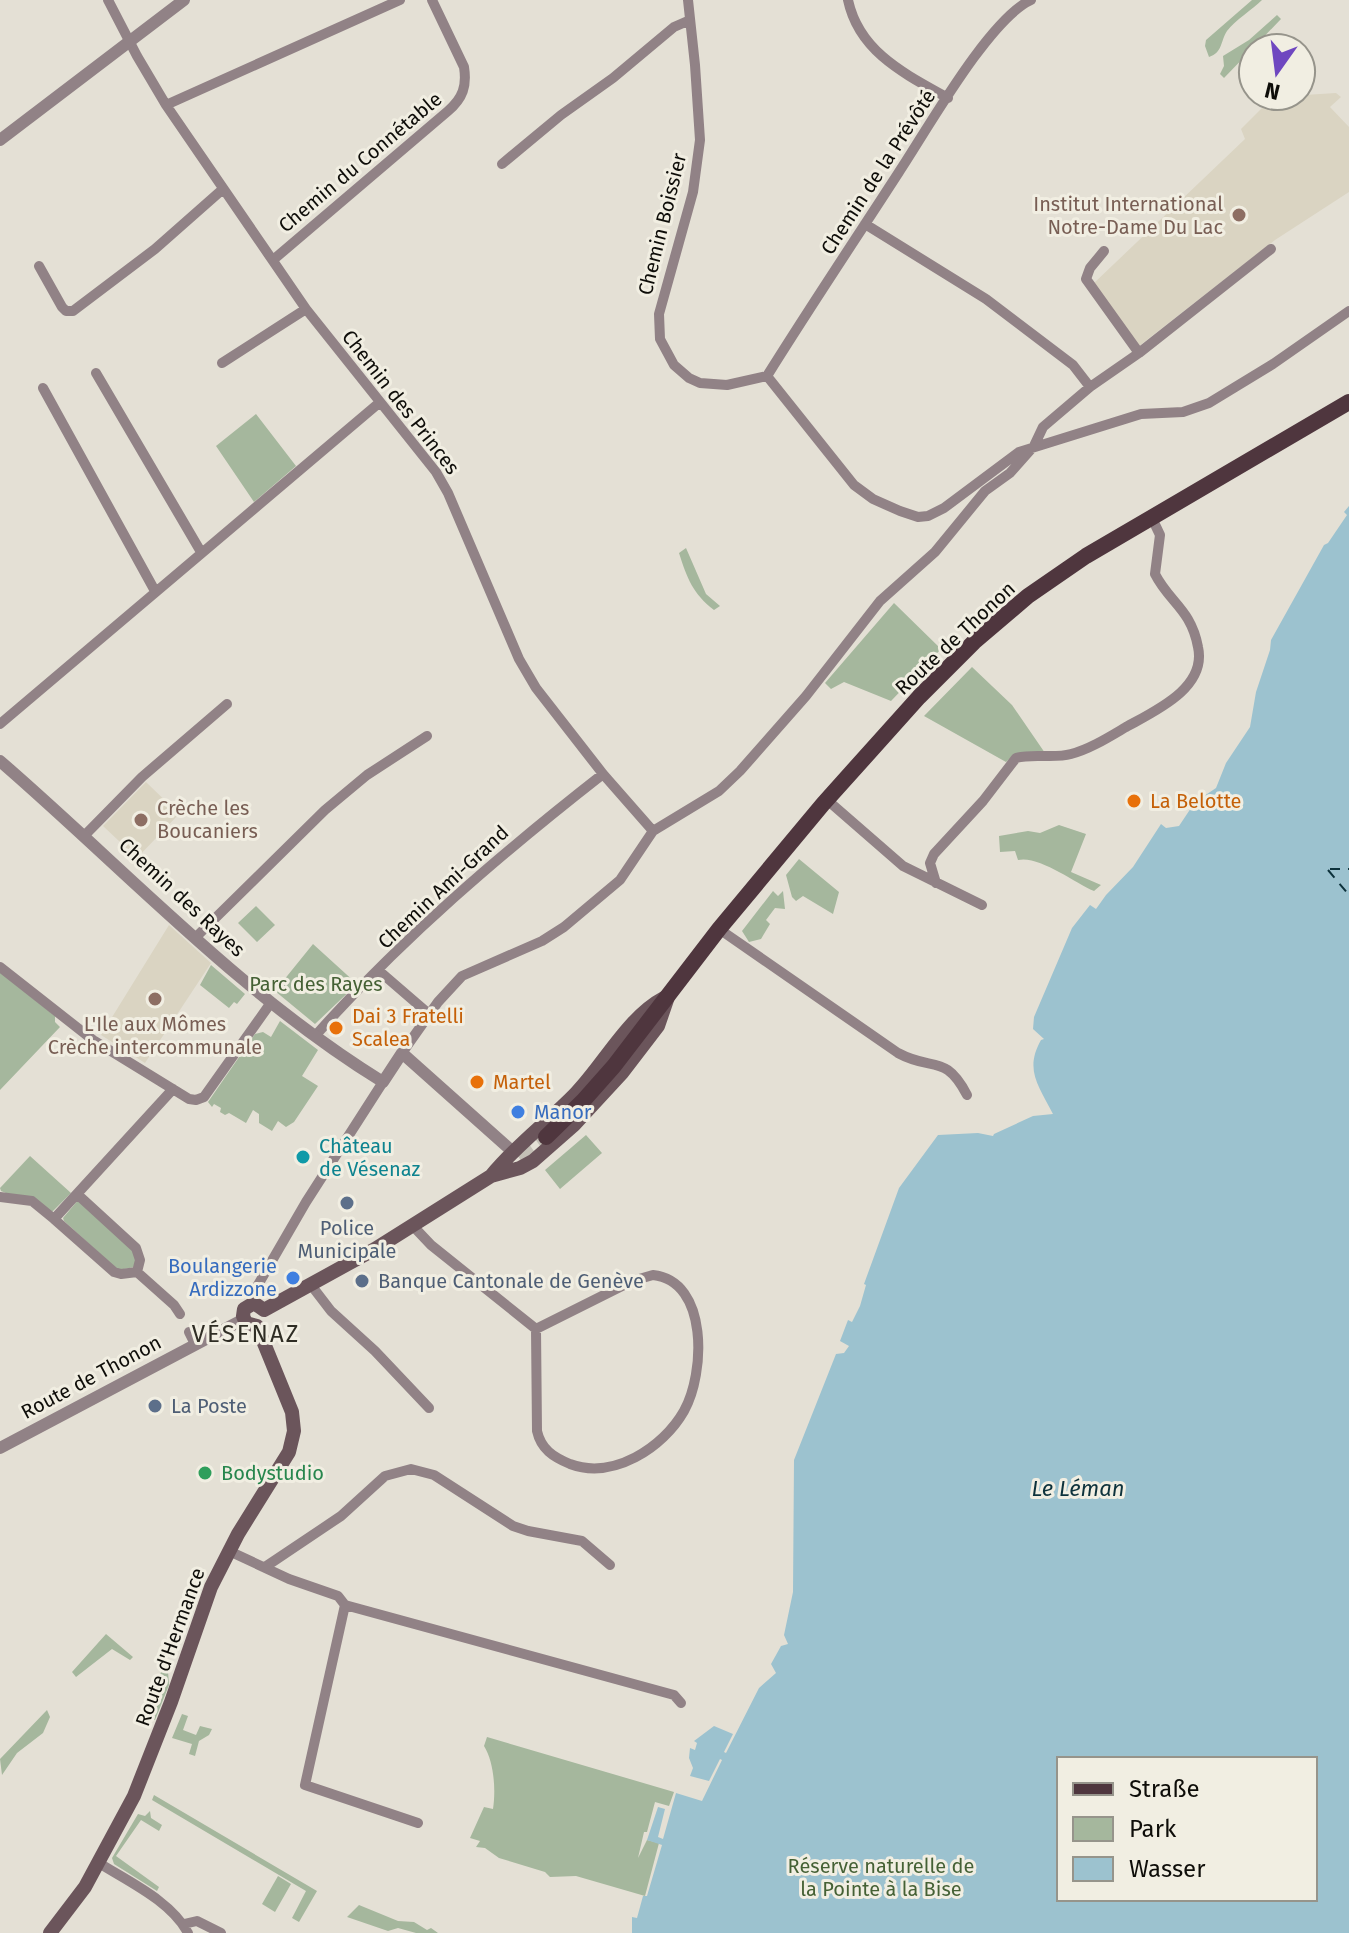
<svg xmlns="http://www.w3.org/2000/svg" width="1349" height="1933" font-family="'Fira Sans',sans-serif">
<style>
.built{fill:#dad4c2}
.green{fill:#a5b79d}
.water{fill:#9cc2cf;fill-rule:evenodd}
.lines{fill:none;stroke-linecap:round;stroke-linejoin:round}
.ferry{stroke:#0d323c;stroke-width:2;stroke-dasharray:10 8;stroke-linecap:butt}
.primary-tunnel{stroke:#c4c0b6;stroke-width:16;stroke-dasharray:16 8;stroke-linecap:butt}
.minor{stroke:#918286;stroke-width:10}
.tertiary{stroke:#918286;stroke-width:12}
.secondary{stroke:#6b555b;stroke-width:14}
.primary{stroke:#4f363e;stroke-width:16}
.education-dot{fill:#8d6e63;stroke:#f1eee2;stroke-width:3}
.food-dot{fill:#e8710a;stroke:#f1eee2;stroke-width:3}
.shop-dot{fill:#3f7fe0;stroke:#f1eee2;stroke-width:3}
.culture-dot{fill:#0f9aa8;stroke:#f1eee2;stroke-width:3}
.service-dot{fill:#5c6f8a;stroke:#f1eee2;stroke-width:3}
.leisure-dot{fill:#2e9e5b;stroke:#f1eee2;stroke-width:3}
.labels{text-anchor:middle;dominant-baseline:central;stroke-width:6;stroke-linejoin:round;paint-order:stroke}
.street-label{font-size:20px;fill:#0e0d09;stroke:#f1eee2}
.education-label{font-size:20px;fill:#785e54;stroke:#f1eee2;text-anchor:end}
.food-label{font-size:20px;fill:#c56008;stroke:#f1eee2;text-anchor:start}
.park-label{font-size:20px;fill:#456135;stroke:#f1eee2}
.shop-label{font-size:20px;fill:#366cbe;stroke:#f1eee2;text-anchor:start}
.culture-label{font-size:20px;fill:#0d838f;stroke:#f1eee2;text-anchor:start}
.service-label{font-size:20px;fill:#4e5e75;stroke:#f1eee2;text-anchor:start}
.leisure-label{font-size:20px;fill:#27864d;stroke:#f1eee2;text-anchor:start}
.water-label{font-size:22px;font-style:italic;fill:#0d323c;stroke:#f1eee2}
.quarter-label{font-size:24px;letter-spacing:2px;fill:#2f2d24;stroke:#f1eee2}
</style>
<rect width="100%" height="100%" fill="#e4e0d5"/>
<path class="built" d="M1336,93L1341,97L1330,107L1349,127V192L1275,240L1139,346L1093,284L1245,139L1241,129L1273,97Z
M146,782L179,814L137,858L103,826Z
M169,925L211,963L145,1063L101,1035Z"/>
<path class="green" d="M1252,0H1262C1252,10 1235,20 1227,31C1220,42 1223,52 1209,57L1205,46L1206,40Z
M1277,15L1281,19L1224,78L1220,74L1224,66L1223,56L1249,40Z
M256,414L296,466L254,502L216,446Z
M686,548L706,594L720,606L714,610C693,594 687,578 679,553Z
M894,603L941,649L891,701L844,682L831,689L825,683Z
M972,667L1012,705L1045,753L1014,755L1006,762L924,716Z
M1059,825L1086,834L1071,872L1101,885L1094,891C1074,882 1038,855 1018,860L1015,851L1000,852L999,836L1028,831L1040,833Z
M799,859L839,892L833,914L803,896L796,901L792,897L786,875Z
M773,891L778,896L783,891L785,909L775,908L766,920L770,924L761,939L749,942L742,931Z
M256,906L275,925L257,942L238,923Z
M313,944L357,984L315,1024L275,991Z
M211,965L245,994L237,1004L234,1002L229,1008L200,985Z
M0,972L55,1016V1022L60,1027L0,1090Z
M280,1021L318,1050L302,1076L318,1086L294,1122L286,1127L278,1121L272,1131L259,1123V1114L253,1110L246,1123L229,1113L225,1115L220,1112L221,1108L214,1104L212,1107L208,1102L255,1034L263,1032L271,1037Z
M586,1135L602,1153L560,1189L545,1170Z
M30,1156L71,1193L52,1212L1,1191L0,1188Z
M79,1199L136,1253L135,1267L118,1270L64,1221L63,1218Z
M106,1634L133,1657L130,1660L112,1649L76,1677L72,1672Z
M168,1671L169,1685L155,1720L148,1719L161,1672Z
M47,1710L50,1717L43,1733L17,1753L2,1775L0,1759Z
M182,1714L188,1716L183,1730L196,1735L200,1726L212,1729L209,1735L199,1741L195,1756L189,1754L192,1744L172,1738Z
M487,1737L674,1792L669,1806L655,1802L647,1832H644L638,1858L647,1840L659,1843L645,1896L576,1876L550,1877L545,1872L499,1858L485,1848L476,1847L480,1841L470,1838L484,1807L493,1809C496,1790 494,1762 484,1746Z
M154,1795L317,1891L299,1922L292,1918L306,1891L152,1800Z
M150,1811L151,1818L162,1825L159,1831L141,1820L116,1856L159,1887L157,1891L114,1864L112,1858L138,1814L145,1816Z
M278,1876L291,1884L275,1912L262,1904Z
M359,1905L398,1921L414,1922L427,1930L431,1928L438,1933H416L398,1928L388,1931L347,1917Z"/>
<path class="water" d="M1349,506V1933H632V1917L637,1918L643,1896H647L662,1845L647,1840L658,1807L665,1809L658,1837L663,1839L676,1793L702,1801L722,1760L720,1759L709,1781L690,1776L693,1768L689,1758L690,1748L695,1750L697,1743L694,1741L714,1726L733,1734L724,1752L726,1753L759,1688L776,1673L771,1664L781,1646L788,1644L784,1635L793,1592L794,1460L836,1354L844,1353L849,1346L840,1341L848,1320L852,1322L860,1306L866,1285L864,1284L899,1188L938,1135L978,1133L993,1136L994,1134L1033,1116L1053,1114C1039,1086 1024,1070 1041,1040L1044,1039L1033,1029L1034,1017L1072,928L1090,905L1096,909L1106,895L1133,867L1161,824L1166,828L1179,826L1195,802L1216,788L1226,763L1250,727L1256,692L1270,650L1271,640L1324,545L1328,543L1347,515L1344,512ZM1059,1759H1315V1899H1059Z"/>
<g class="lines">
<path class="ferry" d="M1330,869H1349
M1328,870L1349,895"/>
<path class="primary-tunnel" d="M499,1171L546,1137"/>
<path class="minor" d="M108,0L137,56L166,105L306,309L436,472L448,493L519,659L536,688L603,774L653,831
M688,0L695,65L700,140L693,192L659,314L660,339L674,365L689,378L700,383L727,385L767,376L854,485L873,499L900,511L918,517L928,516L944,508L1019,452L1141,414L1183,412L1209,403L1273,364L1349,311
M848,0C859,52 905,74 948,98
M166,105L400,0
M502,164L561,115L613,78L674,27L690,20
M865,224L986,299L1073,365L1090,387
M1104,251L1090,268L1086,279L1139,353
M273,260L448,111C463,98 467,86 464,67L432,0
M39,266L62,307L66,311H73L155,249L223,189
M222,363L306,309
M96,373L201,552
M767,376C810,307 855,240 899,172C927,130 989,19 1031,0
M43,388L155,591
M0,724L379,403
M826,799L903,866L982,905
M85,835L142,777L227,704
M936,883L930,863L934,854L983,801L1016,758C1034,753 1053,759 1071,754C1090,749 1109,737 1126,727C1155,711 1207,688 1198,647C1191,609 1169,602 1155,574L1160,535L1151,516
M719,929L898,1053C933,1072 945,1053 967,1095
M195,938L325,810L367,775L427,736
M0,967L93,1040L189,1099L196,1100L204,1097L270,1004
M378,970L429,1014
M316,1035C401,939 502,853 603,774
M402,1053L438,1002L462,976L542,941L564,927L620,880L653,831L719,791L740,771L806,696L880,601L935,552L985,491L1010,473L1034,446L1043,427L1090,387L1139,353L1271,249
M77,1194L136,1248L140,1260L137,1272L174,1305L180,1314
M0,1197L32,1201L54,1219L173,1089
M54,1219L114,1272L121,1274L137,1272
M413,1226L431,1245L536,1329
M653,1275C709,1281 705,1374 684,1411C663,1448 613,1480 570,1464C553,1457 541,1449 537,1431L536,1329L632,1281Z
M311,1285L331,1311L375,1351L429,1408
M252,1304L255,1290L306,1202L383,1082
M189,1332L195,1344
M229,1551L289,1579L338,1596L345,1605L305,1785L418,1823
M265,1567L341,1516L385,1476L411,1469L434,1475L513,1526L528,1531L582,1541L610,1565
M345,1605L674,1695L681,1703
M99,1863C129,1882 171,1901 188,1933
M184,1924L197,1921L221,1933"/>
<path class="tertiary" d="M0,140L184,0
M0,761C126,870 240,994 383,1082L402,1053L512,1151
M0,1448L244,1319"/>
<path class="secondary" d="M491,1176C516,1145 548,1122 576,1093C604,1064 628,1017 664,998
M264,1310L375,1249L491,1176L520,1168L533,1161L574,1125L622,1073L658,1026L668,997
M257,1326L246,1323L243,1316L244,1309L254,1303L264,1310
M50,1933L85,1887L134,1796L171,1702L211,1587L238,1534L289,1452L294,1431L292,1412L257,1326"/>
<path class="primary" d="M546,1137L583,1101L614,1066L719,929L823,804L919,697L974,642L1028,596L1086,556L1349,402"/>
</g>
<g class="education-dot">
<circle cx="1239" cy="215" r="8"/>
<circle cx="141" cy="820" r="8"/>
<circle cx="155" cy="999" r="8"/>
</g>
<g class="food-dot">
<circle cx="1134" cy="801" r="8"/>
<circle cx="336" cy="1028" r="8"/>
<circle cx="477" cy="1082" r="8"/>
</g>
<g class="shop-dot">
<circle cx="518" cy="1112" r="8"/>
<circle cx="293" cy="1278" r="8"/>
</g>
<circle class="culture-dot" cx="303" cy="1157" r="8"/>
<g class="service-dot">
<circle cx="347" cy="1203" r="8"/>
<circle cx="362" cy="1281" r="8"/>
<circle cx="155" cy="1406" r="8"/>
</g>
<circle class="leisure-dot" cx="205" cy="1473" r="8"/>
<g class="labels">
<g class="street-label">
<text transform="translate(360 162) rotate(-40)">Chemin du Connétable</text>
<text transform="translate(878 172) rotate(-57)">Chemin de la Prévôté</text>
<text transform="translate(662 224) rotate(-76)">Chemin Boissier</text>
<text transform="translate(401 402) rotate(52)">Chemin des Princes</text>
<text transform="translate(955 638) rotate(-43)">Route de Thonon</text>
<text transform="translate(443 887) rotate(-43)">Chemin Ami-Grand</text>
<text transform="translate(182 897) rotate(43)">Chemin des Rayes</text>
<text transform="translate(91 1377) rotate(-28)">Route de Thonon</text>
<text transform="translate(170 1647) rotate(-70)">Route d'Hermance</text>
</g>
<g class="education-label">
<text x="1223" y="204">Institut International<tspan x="1223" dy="23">Notre-Dame Du Lac</tspan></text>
<text x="157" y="808" text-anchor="start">Crèche les<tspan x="157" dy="23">Boucaniers</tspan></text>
<text x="155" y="1024" text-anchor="middle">L'Ile aux Mômes<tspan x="155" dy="23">Crèche intercommunale</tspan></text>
</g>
<g class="food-label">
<text x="1150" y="801">La Belotte</text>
<text x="352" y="1016">Dai 3 Fratelli<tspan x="352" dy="23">Scalea</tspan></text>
<text x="493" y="1082">Martel</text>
</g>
<g class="park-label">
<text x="316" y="984">Parc des Rayes</text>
<text x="881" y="1866">Réserve naturelle de<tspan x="881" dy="23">la Pointe à la Bise</tspan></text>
</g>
<g class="shop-label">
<text x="534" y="1112">Manor</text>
<text x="277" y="1266" text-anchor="end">Boulangerie<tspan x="277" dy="23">Ardizzone</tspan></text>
</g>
<g class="culture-label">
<text x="319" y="1146">Château<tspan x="319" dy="23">de Vésenaz</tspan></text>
</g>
<g class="service-label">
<text x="347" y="1228" text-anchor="middle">Police<tspan x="347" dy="23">Municipale</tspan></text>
<text x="378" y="1281">Banque Cantonale de Genève</text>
<text x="171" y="1406">La Poste</text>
</g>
<g class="leisure-label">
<text x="221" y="1473">Bodystudio</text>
</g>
<g class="water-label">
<text x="1078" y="1488">Le Léman</text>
</g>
<g class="quarter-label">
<text x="246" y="1334">VÉSENAZ</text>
</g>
</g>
<rect x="1057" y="1757" width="260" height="144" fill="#f1eee2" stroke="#96948b" stroke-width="2"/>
<rect x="1073" y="1783" width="40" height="12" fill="#4f363e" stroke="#96948b" stroke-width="2"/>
<text x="1129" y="1797" font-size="24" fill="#0e0d09">Straße</text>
<rect x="1073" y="1817" width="40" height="24" fill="#a5b79d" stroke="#96948b" stroke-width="2"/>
<text x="1129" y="1837" font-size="24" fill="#0e0d09">Park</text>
<rect x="1073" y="1857" width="40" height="24" fill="#9cc2cf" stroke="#96948b" stroke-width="2"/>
<text x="1129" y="1877" font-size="24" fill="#0e0d09">Wasser</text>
<g transform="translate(1277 72) rotate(194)"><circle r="38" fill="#f1eee2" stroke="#96948b" stroke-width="2"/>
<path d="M0-6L14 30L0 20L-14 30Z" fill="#6f47c0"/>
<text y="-12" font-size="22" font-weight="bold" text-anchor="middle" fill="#0e0d09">N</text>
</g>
</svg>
